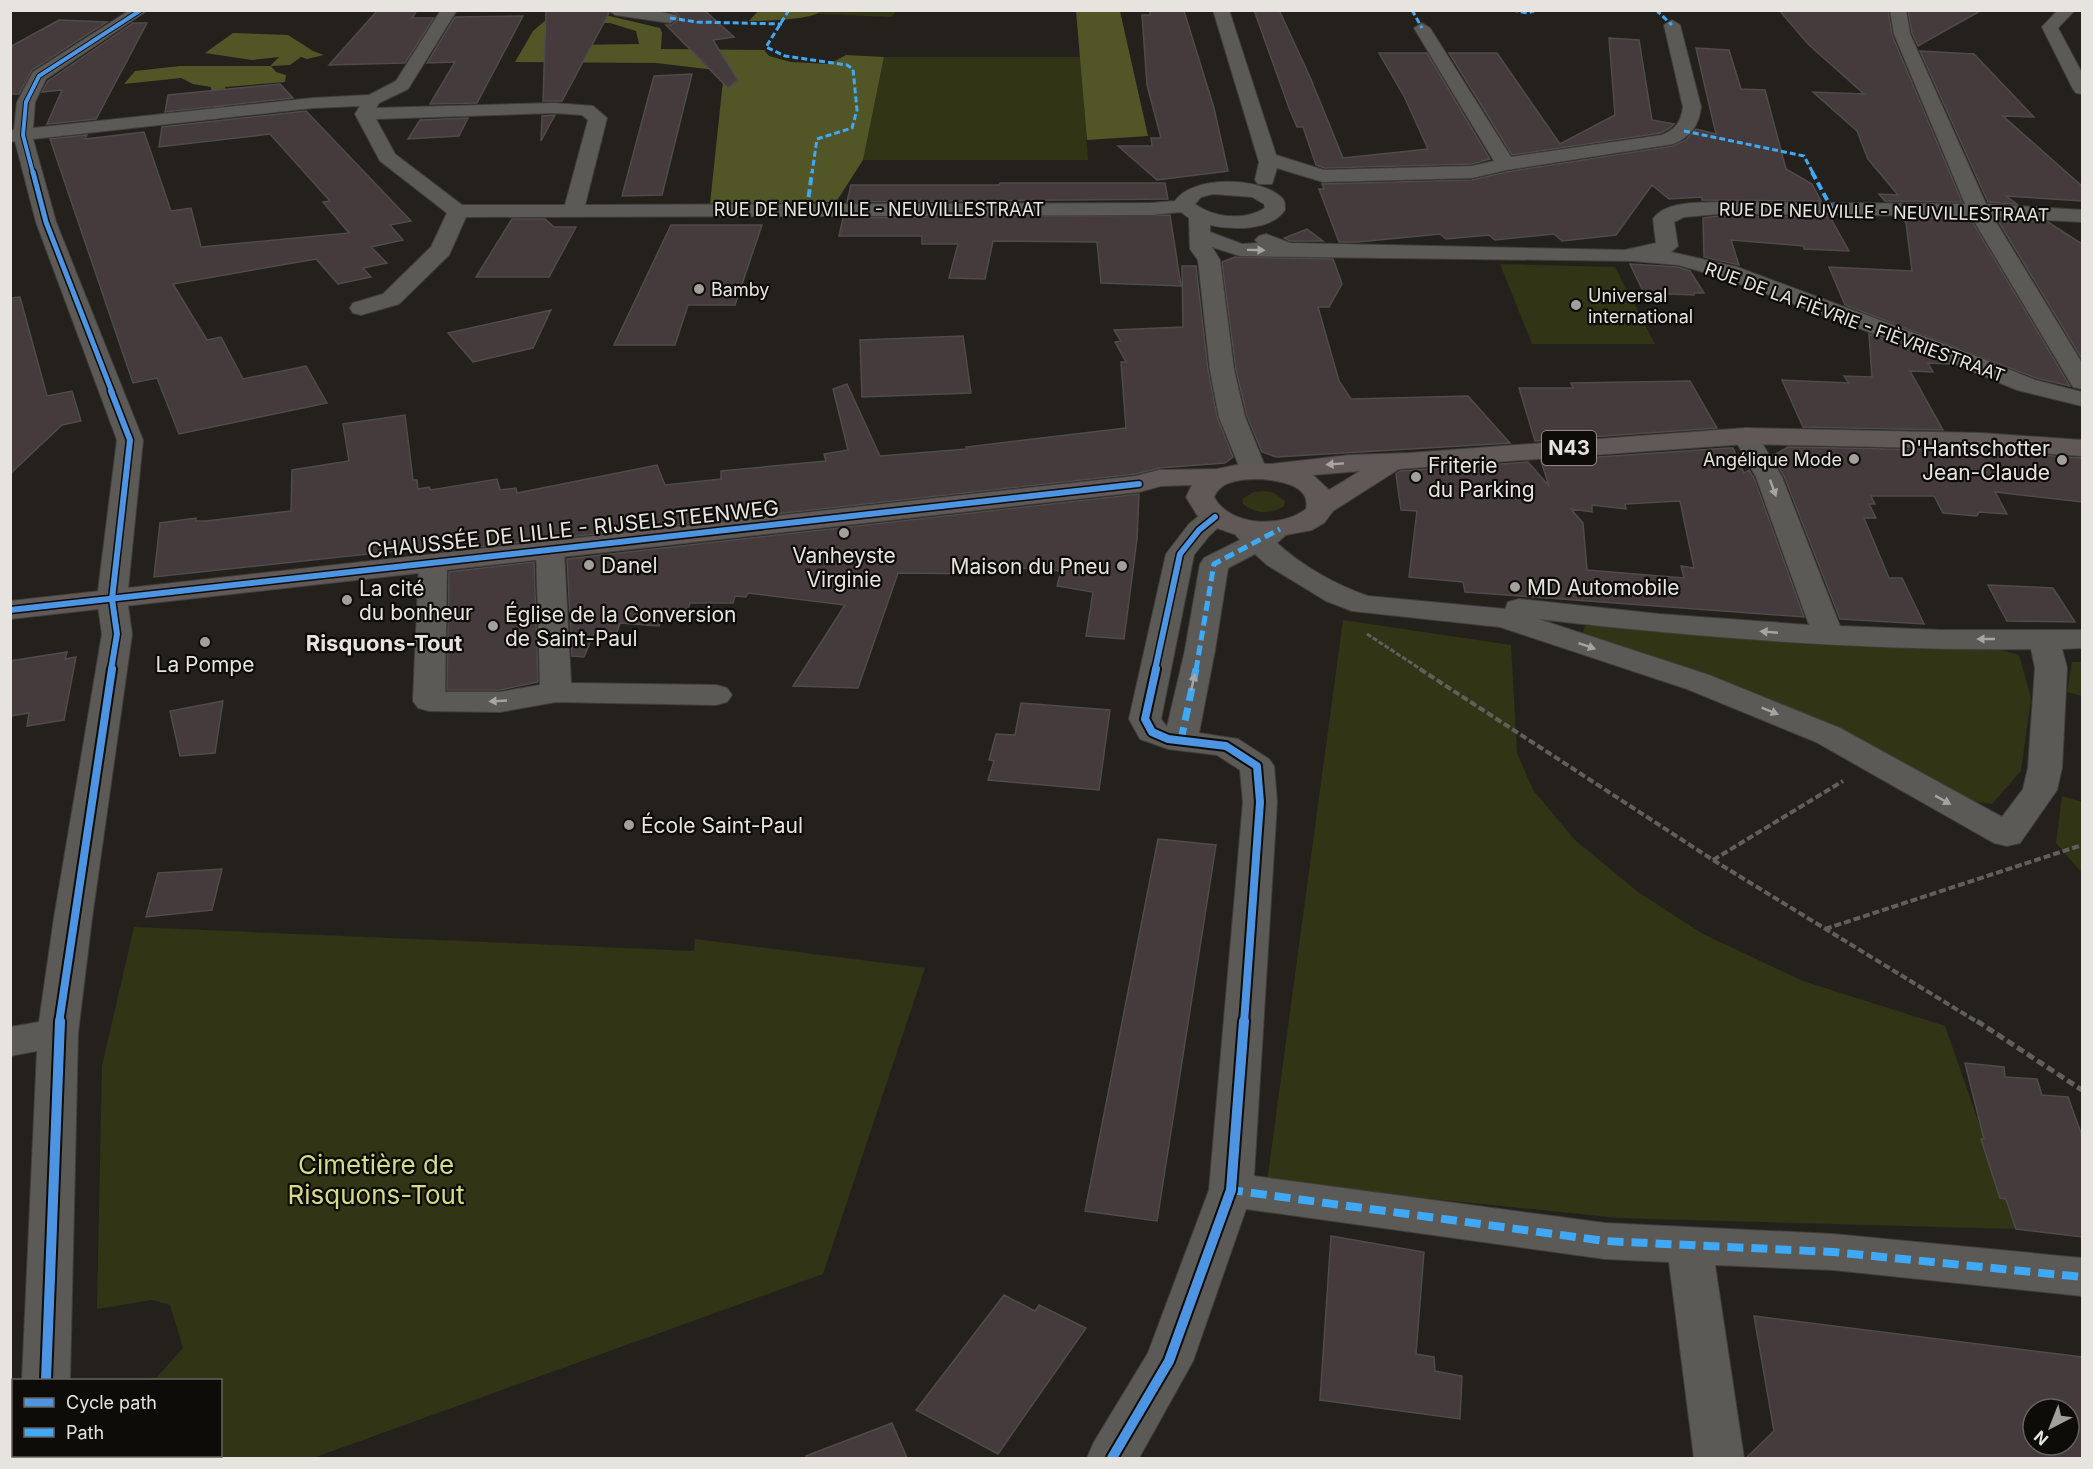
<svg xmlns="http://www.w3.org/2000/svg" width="2093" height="1469" font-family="Inter,sans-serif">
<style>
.green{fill:#323416}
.forest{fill:#525526}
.building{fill:#453b3d;stroke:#4e4b4a;stroke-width:1.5;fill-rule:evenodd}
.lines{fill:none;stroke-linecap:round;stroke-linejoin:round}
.minor-casing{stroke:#413e3b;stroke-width:2}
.major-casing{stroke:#413e3b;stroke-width:2}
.path-far2{stroke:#605f5c;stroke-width:3;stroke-dasharray:5 2;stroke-linecap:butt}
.path-far1{stroke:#605f5c;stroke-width:4;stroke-dasharray:7 3;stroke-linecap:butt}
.path{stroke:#605f5c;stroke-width:5;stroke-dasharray:8 4;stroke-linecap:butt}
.minor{fill:#5c5a57;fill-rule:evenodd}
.major{fill:#605958;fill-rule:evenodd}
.quiet-far4{stroke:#3fa9f5;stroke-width:3;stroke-dasharray:6 3;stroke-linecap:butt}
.quiet-far3{stroke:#3fa9f5;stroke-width:4;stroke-dasharray:8 4;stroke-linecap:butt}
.quiet-far2{stroke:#3fa9f5;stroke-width:5;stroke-dasharray:10 5;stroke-linecap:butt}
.quiet-far1{stroke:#3fa9f5;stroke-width:7;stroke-dasharray:13 7;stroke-linecap:butt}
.quiet{stroke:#3fa9f5;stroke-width:8;stroke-dasharray:16 8;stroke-linecap:butt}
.cycleway-far4-casing{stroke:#0e0c08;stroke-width:6}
.cycleway-far3-casing{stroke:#0e0c08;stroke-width:8}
.cycleway-far2-casing{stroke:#0e0c08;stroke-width:9}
.cycleway-far1-casing{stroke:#0e0c08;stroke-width:12}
.cycleway-casing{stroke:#0e0c08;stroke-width:14}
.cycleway-far4{stroke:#4d94e3;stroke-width:4}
.cycleway-far3{stroke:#4d94e3;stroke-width:5}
.cycleway-far2{stroke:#4d94e3;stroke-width:6}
.cycleway-far1{stroke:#4d94e3;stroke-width:8}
.cycleway{stroke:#4d94e3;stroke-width:10}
.oneway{fill:#a8a5a1}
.oneway2{fill:#aaa5a2}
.poi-dot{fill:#a39f9a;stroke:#0e0c08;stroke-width:2}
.labels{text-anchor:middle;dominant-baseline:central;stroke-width:4.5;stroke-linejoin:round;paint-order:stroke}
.far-street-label{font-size:18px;fill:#e7e3de;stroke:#0e0c08}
.far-poi-label{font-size:18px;fill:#e7e3de;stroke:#0e0c08;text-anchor:start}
.shield{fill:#0e0c08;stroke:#a6a29e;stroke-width:1.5}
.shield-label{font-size:20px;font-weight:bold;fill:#e7e3de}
.poi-label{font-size:21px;fill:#e7e3de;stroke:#0e0c08;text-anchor:start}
.street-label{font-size:21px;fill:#e7e3de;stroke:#0e0c08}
.neighbourhood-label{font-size:22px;font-weight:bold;fill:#e7e3de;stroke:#0e0c08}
.near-park-label{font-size:26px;fill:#d4dc89;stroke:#0e0c08}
</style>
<rect width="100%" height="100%" fill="#24211d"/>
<path class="green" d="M821,10L896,11L892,17L818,14Z
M884,57H1081L1088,160H863Z
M1500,264L1615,267L1655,344H1532Z
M1264,491L1274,493L1285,501L1284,506C1271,515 1255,514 1243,504L1242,499L1254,492Z
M1343,620L1511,645L1517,753L1533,790L1575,840L1638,892L1703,934L1803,981L1945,1026L2016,1229L1619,1218L1267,1182Z
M1608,625L1811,643L1940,649L1994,648L2019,655L2031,698L2021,771L1992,804L1966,800L1582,635L1585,626Z
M2072,662H2082V696L2067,692Z
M2062,796L2082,802V873L2056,843Z
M134,927L694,951L695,939L925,968L823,1274L313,1458H104V1456H220V1380H137L157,1377L183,1348L170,1305L152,1300L97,1309L102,1066Z"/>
<path class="forest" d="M758,11V10L821,11C813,20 763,21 749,21Z
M1076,11H1120L1148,136L1087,140Z
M597,13L660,28L662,33L661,49L764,50L769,56L791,62L829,64L846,55L884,57L863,160L836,202L710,204L724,71L656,63L515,62L533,31L546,20L572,45L639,44L636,31L610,23H580Z
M233,33L288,35L313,51L324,55L307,59L301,57L290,65L271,66L276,72L286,75L285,82L225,87L227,106L213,109L211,87L193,84L181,78L124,84L135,71L180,66H270L279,57L252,60L205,53Z"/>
<path class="building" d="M417,10L412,18H434L405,63L329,65L377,11Z
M665,10H704L734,37L713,40L738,80L728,88L666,25H671L680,18L676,13Z
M1254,10H1279L1310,77L1343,158L1428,149L1404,96L1379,53H1427L1490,159L1472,164L1324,168L1316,165L1303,127H1297L1289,108Z
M1779,10H1888L1892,35L1962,202L1885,201L1879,194L1898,195L1868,159L1857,131L1813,92L1864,94L1808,44Z
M1908,10H1982L1918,46L1912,33Z
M546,11H606L609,13L562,101H543Z
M1150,11H1184L1214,108L1228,171L1157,180L1118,146H1152L1151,138H1161L1147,85L1142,15H1150Z
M523,16L477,103L430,104L455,62L427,63L455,17Z
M59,20L107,22L32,70L19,94H10V47Z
M133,23H147L96,119L47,124L62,90L42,92L48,81Z
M1609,38L1639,40L1652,120L1674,124L1670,128L1661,133L1512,155L1449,53H1497L1560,144L1615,115Z
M1696,48L1729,50L1741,89L1765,90L1786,169L1812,184L1821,201L1702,200V197L1669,199L1652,185L1616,235L1562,241L1554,234L1495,240L1489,235L1446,239L1440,234L1358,242H1339L1319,189H1324L1322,184L1472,180L1506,172L1673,146L1686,140L1696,129L1716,134Z
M1920,51L1974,54L2034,117L2003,116L2082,186V201L2006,196L2017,204L1988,202Z
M692,74L662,195L622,196L654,76Z
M280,84L293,98L165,112L168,95Z
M306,111L411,221L390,225L403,240L371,247L387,263L363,268L371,277L338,284L316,259L173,284L207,340L221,337L243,379L306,366L327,403L179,434L157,378L133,383L50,139L87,135L85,139L144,132L171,211L191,208L201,247L349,233L323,202L330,201L270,134L159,147L162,127Z
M555,115L541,141L542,116Z
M468,118L459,136L408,139L420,120Z
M1000,183H1165L1168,199L847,202L851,185H999Z
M1170,215L1181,286L1101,283L1097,242L993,241L985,279L949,278L958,244H922V236H839L843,218Z
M1718,216L1830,217L1849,251L1804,249V246L1731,240L1739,265L1704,257L1703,218Z
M1901,218H1970L2070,386L2036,378L1845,305L1829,267L1912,271L1906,223Z
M512,219H545L554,227H576L549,277H476Z
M1997,219L2048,222L2082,244V359Z
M671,225H762L735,305H688L675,345H614Z
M1307,229L1323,241H1290L1284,238Z
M1235,257L1333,259L1342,284L1329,307H1318L1339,381L1351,399L1468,396L1510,443L1276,457L1262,452L1247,416L1236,370L1222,262Z
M1630,264L1678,267L1690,271L1704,293H1694V295L1644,293Z
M1182,266H1196L1208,370L1217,417L1233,457L1225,463L1159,468L1136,474L443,551V546L154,577L160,523L196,518V521H206L291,511L292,470L349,461L343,424L405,415L413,480H417L418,489L429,487L431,490L497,479L500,490L516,488L517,493L657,465L665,485L721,479V471L826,461L824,454L848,450L833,389L847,384L880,456L967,449L966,447L1126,428L1121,362H1126L1115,342L1121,341L1114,330L1183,327Z
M20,297L47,396L72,391L81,421L62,425L10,474V298Z
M551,310L533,348L473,362L448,333Z
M1869,334L1950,364L1928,363L1933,372L1910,371L1943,430L1803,427L1782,380L1849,383L1844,376L1872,377Z
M963,336L971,393L862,397L860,340Z
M1690,381L1717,428L1535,441L1519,388H1573L1571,383Z
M1788,447L1982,451L2082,458V502L1995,492L2007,514L1979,512L1977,516L1943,513L1934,496H1871L1875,504H1869L1876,518H1864L1889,578H1902L1924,624L1840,619L1784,476L1772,456Z
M1728,448H1733L1744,473L1749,470L1754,478L1804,617L1465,592L1463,582L1409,577L1417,511L1401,510L1396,474L1400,471L1528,462L1549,486L1541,461ZM1680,501L1694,568L1681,566L1684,578L1587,570L1583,523L1571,509L1592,512V505L1626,509L1625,504Z
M1139,494L1137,539L1124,639L1086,636L1093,592L1057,586L1061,571L990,566L985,574L898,573L858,688L793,686L845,605L748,593L746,597L735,596L733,603H690L687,612L665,611L659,626L620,623L617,632L595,631L584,657L572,656L567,559Z
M534,562L538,682L500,690H447L449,572Z
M1988,585L2053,588L2075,622L2007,621Z
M67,652L65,659L76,657L64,720L27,726L29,713L10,716V661Z
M223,701L215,753L180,756L170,711Z
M1021,703L1110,710L1099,790L988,780L994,761L989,760L996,734L1015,735Z
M1158,839L1216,845L1157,1221L1085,1211Z
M222,869L212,910L146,917L158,873Z
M1965,1063L2004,1067L2005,1077L2037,1079L2042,1095L2068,1097L2082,1136V1237L2016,1229L2006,1199L2000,1198L1981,1139H1984Z
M1331,1236L1424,1252L1416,1354L1434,1357L1435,1371L1462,1376L1460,1419L1320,1400Z
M1004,1295L1035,1311L1039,1305L1086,1328L998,1454L916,1410Z
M1754,1316L2082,1357V1458H1746L1774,1431ZM2033,1409H2069V1445H2033Z
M892,1423L907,1458H807L806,1456Z"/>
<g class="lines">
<g class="minor-casing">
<path id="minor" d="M130,10H148L46,79L35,102L33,128L313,98L369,95L396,81L441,10H457L408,89L379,103L376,108L554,103L593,106L607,118L585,205L1151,203L1175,201C1193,175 1259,177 1281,197C1285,200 1285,205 1285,210C1271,231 1232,230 1210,225V232L1242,244L1258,243L1255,240L1259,236L1266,234L1290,243L1625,250L1656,243L1653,219C1665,201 1698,203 1718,202L1965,204L1894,34L1890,10H1906L1910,34L1986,204L2082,210V222L1993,217L2082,363V389L2073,387L2070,382L1971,216L1718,214L1684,217L1674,222L1678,246L1671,252L1737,267L1966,352L2035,380L2082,392V406L2017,390L1950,362L1721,277L1678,265L1633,261L1240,256L1212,247L1220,260L1234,370L1245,417L1267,471L1263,477L1254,479L1245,477L1241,471L1219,417L1210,370L1198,260L1190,249L1189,218L1181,212L1151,215L466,217L449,255L399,304L361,315L353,313L350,308L353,303L383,294L431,247L447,213L380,161L355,114L360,106L313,108L33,139L56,222L143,440L127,599L132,634L92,918L78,1033L70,1380H22L37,1051L10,1056V1027L39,1022L54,918L102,634L97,599L117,440L36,222L15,141L10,142V130H14L17,102L33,72ZM554,113L582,115L588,120L565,205H462L395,154L376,119ZM1213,194L1252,197L1264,204L1265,208C1244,221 1214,218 1195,204L1201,197Z
M608,10H651L676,15L678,18L670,23L615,15Z
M1213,10H1229L1276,155L1324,170L1472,166L1494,161L1414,28L1422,23L1430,28L1511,157L1662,135C1676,129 1681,122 1683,107L1664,25L1672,20L1680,25L1701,107C1699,126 1690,137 1673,144L1506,170L1472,178L1323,182L1277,168L1272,184H1258L1255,180L1259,162Z
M2058,10H2075L2058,28L2082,73V94L2076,93L2073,89L2042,27Z
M1746,428L1755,431L1782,477L1840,626L1941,630H2082V648L2062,649L2067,668L2062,768L2057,790L2020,843L2007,846L1994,843L1816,742L1687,689L1500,627L1352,611L1326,601L1267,565L1255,554L1228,568L1215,650L1199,733L1238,739L1269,759L1274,766L1277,802L1254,1176L1605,1223L1833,1234L2082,1258V1296L1833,1270L1715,1265L1744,1458H1694L1669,1262L1605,1259L1246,1209L1193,1361L1139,1458H1087L1094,1442L1148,1353L1209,1190L1243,802L1240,770L1217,755L1168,749L1140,739L1129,719L1166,554L1189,524L1205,511L1215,509L1225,511L1229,517L1209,536L1194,555L1161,719L1167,727L1185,650L1200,564L1204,558L1240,540L1229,527L1233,521C1246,518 1252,520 1261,529L1274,525L1284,527L1288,533L1277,543C1302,566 1336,585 1368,596L1505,609L1508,602L1519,599L1659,614L1809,625L1756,477L1733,436L1737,431ZM1538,619C1702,638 1866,651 2031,649L2035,668L2028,768L2023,789L2002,817L1840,728L1709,675Z
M550,541L560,544L564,550L571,683L716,685L727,688L732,695L727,702L716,705L556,702L500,712L429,711L418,708L413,701L419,563L423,557L433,554L443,557L447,563L445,692H500L540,685L536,550L540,544Z
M19,1456H69L68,1458H18Z"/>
</g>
<g class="major-casing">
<path id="major" d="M1746,428L1982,433L2082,440V456L1982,449L1746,444L1399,469L1333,511L1324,523L1312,530L1270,538L1234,534L1208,525L1197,515L1186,497L1192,485L1161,486L1139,492L10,619V601L1136,476L1159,470L1217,469L1246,463L1271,464L1350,455L1409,453ZM1360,471L1329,490L1313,475ZM1262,479C1280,481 1311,485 1306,509C1282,528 1230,527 1214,497C1221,479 1245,479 1262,479Z"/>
</g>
<path class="path-far2" d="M1367,634L1422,670"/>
<path class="path-far1" d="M1420,669L1713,860L1979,1023
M1713,860L1843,781
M1825,929L2082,845"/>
<path class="path" d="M1977,1021L2082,1090"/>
<use href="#minor" class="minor"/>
<use href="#major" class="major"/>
<path class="quiet-far4" d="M789,10L766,47L785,56L847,65L853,69L857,110L852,128L817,139L812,173
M1412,10L1422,28
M1512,10L1528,13L1536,10
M1656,10L1672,25
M670,18L697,22L782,24
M1684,131L1804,156L1813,173"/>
<path class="quiet-far3" d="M1812,172L1832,209
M807,209L812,172"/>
<path class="quiet-far2" d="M1196,670L1214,564L1280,529"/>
<path class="quiet-far1" d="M1181,740L1196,669"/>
<path class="quiet" d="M1231,1186V1190L1605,1241L1833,1252L2082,1277"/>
<g class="cycleway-far4-casing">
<path id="cycleway-far4" d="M33,173L23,135L26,102L39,76L141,10"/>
</g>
<g class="cycleway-far3-casing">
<path id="cycleway-far3" d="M33,172L46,222L112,392"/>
</g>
<g class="cycleway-far2-casing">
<path id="cycleway-far2" d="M111,391L130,440L112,599L117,634L111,670
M10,610L1139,484
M1155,670L1180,554L1199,530L1215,517"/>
</g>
<g class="cycleway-far1-casing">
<path id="cycleway-far1" d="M1156,669L1145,719L1152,732L1168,739L1226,746L1257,766L1260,802L1244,1023
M59,1023L112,669"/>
</g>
<g class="cycleway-casing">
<path id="cycleway" d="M46,1380L60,1021
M1112,1458L1169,1361L1231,1190L1244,1021"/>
</g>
<use href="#cycleway-far4" class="cycleway-far4"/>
<use href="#cycleway-far3" class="cycleway-far3"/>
<use href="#cycleway-far2" class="cycleway-far2"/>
<use href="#cycleway-far1" class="cycleway-far1"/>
<use href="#cycleway" class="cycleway"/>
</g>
<defs><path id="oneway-solid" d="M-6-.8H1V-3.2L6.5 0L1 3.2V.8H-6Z" transform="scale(1.5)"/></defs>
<g class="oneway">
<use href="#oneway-solid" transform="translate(1256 250) rotate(1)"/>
<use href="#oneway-solid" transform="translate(1773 488) rotate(70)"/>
<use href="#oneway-solid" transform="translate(1769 632) rotate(-175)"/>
<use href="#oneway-solid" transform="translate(1986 639) rotate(180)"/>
<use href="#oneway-solid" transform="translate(1587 646) rotate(19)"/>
<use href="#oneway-solid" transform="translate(1193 682) rotate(-78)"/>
<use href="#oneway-solid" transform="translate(498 701) rotate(177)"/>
<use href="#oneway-solid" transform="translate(1770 711) rotate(22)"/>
<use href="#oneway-solid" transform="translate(1943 800) rotate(29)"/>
</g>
<use class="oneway2" href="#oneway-solid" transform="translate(1335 464) rotate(176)"/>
<g class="poi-dot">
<circle cx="699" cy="289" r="6"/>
<circle cx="1576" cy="305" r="6"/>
<circle cx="1854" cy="459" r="6"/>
<circle cx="2062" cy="460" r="6"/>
<circle cx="1416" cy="477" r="6"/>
<circle cx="844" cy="533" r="6"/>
<circle cx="589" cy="565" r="6"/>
<circle cx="1122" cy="566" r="6"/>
<circle cx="1515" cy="587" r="6"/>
<circle cx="347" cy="600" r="6"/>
<circle cx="493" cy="626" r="6"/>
<circle cx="205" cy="642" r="6"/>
<circle cx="629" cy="825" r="6"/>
</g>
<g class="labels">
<g class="far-street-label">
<text x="879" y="209">RUE DE NEUVILLE - NEUVILLESTRAAT</text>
<text transform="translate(1884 212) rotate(1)">RUE DE NEUVILLE - NEUVILLESTRAAT</text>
<text transform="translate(1855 322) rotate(20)">RUE DE LA FIÈVRIE - FIÈVRIESTRAAT</text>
</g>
<g class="far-poi-label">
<text x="711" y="289">Bamby</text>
<text x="1588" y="295">Universal<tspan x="1588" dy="21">international</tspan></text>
<text x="1842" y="459" text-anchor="end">Angélique Mode</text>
</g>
<rect class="shield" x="1542" y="431" width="54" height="34" rx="4.5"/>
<g class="shield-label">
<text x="1569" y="448">N43</text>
</g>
<g class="poi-label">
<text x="2050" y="448" text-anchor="end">D'Hantschotter<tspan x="2050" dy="24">Jean-Claude</tspan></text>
<text x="1428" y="465">Friterie<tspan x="1428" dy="24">du Parking</tspan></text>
<text x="844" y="555" text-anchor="middle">Vanheyste<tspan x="844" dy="24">Virginie</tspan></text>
<text x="601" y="565">Danel</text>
<text x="1110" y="566" text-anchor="end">Maison du Pneu</text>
<text x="1527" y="587">MD Automobile</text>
<text x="359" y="588">La cité<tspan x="359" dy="24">du bonheur</tspan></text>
<text x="505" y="614">Église de la Conversion<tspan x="505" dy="24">de Saint-Paul</tspan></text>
<text x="205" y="664" text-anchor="middle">La Pompe</text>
<text x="641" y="825">École Saint-Paul</text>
</g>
<g class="street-label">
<text transform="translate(573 529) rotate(-6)">CHAUSSÉE DE LILLE - RIJSELSTEENWEG</text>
</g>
<g class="neighbourhood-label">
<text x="384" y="643">Risquons-Tout</text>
</g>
<g class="near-park-label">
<text x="376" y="1164">Cimetière de<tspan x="376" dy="30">Risquons-Tout</tspan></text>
</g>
</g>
<rect width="2093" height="1469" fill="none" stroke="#e7e3de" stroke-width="24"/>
<rect x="12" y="1379" width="210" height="78" fill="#0e0c08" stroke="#65625e" stroke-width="1.5"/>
<rect x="24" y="1398" width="30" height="9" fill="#4d94e3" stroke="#65625e" stroke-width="1.5"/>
<text x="66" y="1409" font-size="18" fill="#e7e3de">Cycle path</text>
<rect x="24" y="1428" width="30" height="9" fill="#3fa9f5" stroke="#65625e" stroke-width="1.5"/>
<text x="66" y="1439" font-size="18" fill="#e7e3de">Path</text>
<g transform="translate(2051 1427) rotate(222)"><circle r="28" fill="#0e0c08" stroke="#65625e" stroke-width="1.5"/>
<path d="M0-4.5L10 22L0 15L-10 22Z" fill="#a39f9a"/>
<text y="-9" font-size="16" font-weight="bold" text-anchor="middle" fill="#e7e3de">N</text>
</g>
</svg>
